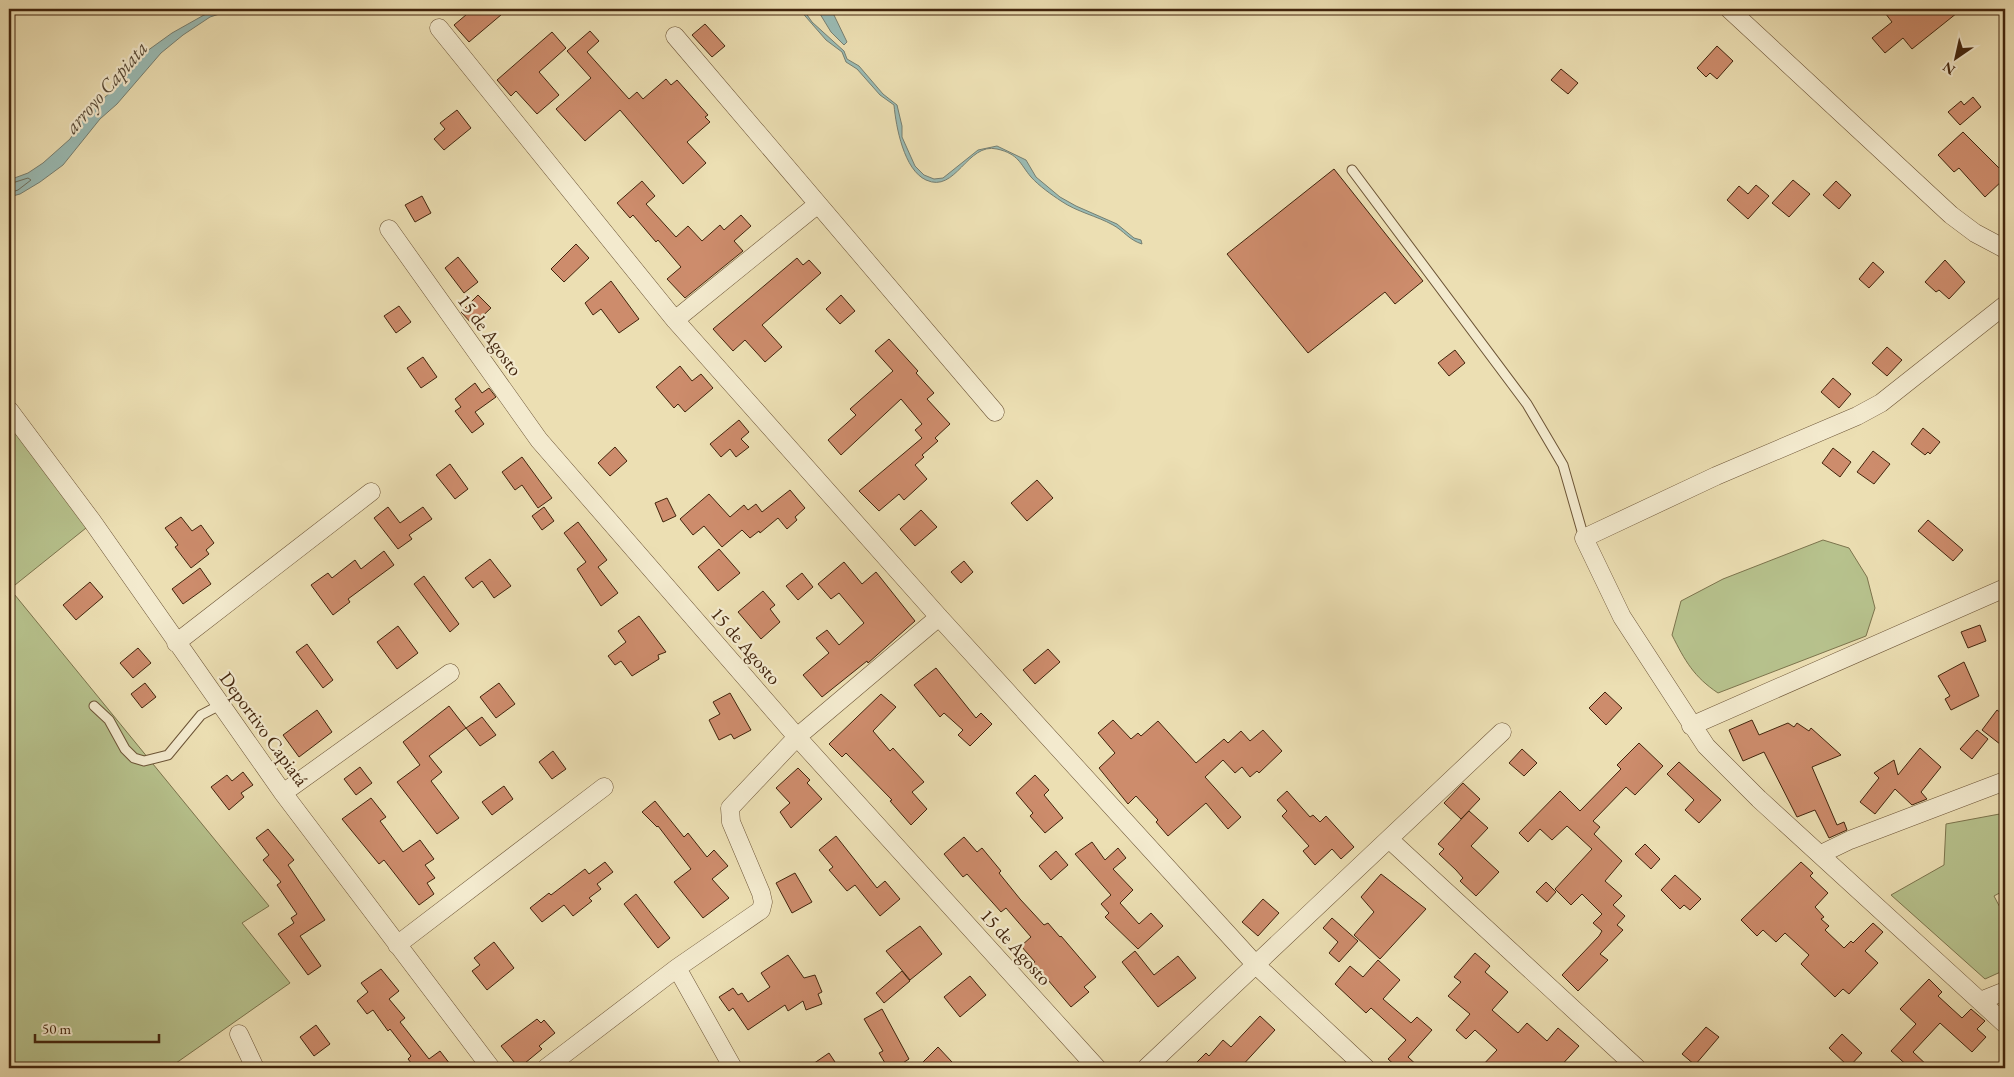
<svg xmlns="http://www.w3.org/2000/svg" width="2014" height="1077" font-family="'EB Garamond',serif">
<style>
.green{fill:#b7c28d;stroke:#7c744d}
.water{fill:#9abbb4;stroke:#777f71}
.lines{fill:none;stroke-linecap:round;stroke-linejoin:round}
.shore{stroke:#6e7060;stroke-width:1}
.building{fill:#cd8c6c;stroke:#42250d}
.service-casing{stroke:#6c5436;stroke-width:11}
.minor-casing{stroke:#6c5436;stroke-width:19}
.service{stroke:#f3eace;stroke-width:9}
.minor{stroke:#f3eace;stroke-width:18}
.labels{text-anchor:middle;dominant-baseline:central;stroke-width:4.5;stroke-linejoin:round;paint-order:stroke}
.street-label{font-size:19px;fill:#42250d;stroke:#f3eace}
.water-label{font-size:20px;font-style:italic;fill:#584a37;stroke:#f3eace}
</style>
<rect width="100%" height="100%" fill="#ecdfb3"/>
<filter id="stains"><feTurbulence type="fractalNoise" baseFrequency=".004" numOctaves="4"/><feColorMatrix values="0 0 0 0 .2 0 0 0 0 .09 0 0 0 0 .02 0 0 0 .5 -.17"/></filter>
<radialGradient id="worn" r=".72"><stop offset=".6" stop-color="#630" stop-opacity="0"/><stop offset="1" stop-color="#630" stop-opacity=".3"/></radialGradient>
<path class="green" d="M9,414L91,524L10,589L269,906L242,923L290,983L169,1068H9Z
M1823,540L1849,548L1867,577L1875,608L1866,636L1718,693C1694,677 1685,661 1672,635L1681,601L1723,579Z
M2005,813V890L1994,896L2005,917V970L1985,979L1891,895L1944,865L1946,824Z"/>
<path class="water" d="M221,9H235L210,17L183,35L161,53L117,104L100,119L63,165L40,182L20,194L9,197V180L28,173L43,163L70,139L87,113L112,91L126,71L147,51L172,33L204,15Z
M799,9H803L812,22L844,51L847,59L859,66L883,94L897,105L902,126V137L915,166L924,175L934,179L943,178L978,150L997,146L1026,160L1036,177L1060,197L1076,206L1117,224L1134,238L1141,240L1142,244C1129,240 1124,231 1113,225C1097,216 1077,212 1061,201C1052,195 1039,186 1031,177C1020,164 1019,154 997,149C967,142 956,194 926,180C904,170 896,127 894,105L880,95L857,69L846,62L842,52L826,40Z
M817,9H835L833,13L847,42L844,45L831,32Z"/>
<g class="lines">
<path class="shore" d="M9,184L28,178L31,180L18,190L9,193"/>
</g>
<path class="building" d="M473,9H508L469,42L454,25Z
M1882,9H1962L1912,49L1903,38L1885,53L1872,38L1892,22Z
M705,24L725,46L712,57L692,35Z
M590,31L599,41L587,52L629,99L637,92L643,99L666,79L671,85L677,80L708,115L705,117L710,122L687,142L706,163L683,184L620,110L585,141L556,109L591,78L567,51Z
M552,32L566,48L539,72L559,95L537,114L516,91L511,96L497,80Z
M1717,46L1733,61L1717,79L1710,73L1706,77L1697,68Z
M1561,69L1578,83L1568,94L1551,80Z
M1973,97L1981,107L1960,125L1948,112L1961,101L1964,105Z
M457,110L471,128L444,150L434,139L445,129L440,123Z
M1963,132L2005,174V178L1985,197L1959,168L1954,172L1938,155Z
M1334,169L1423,281L1395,304L1385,292L1308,353L1227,254Z
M1793,180L1810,194L1789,217L1772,203Z
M642,181L655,196L646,204L676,237L688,226L702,241L720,225L724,230L741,215L751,226L734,241L743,251L685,298L667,279L681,267L658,240L656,242L633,215L630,218L617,203Z
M1836,181L1851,195L1839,209L1823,195Z
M1756,185L1769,196L1748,219L1727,200L1739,186L1748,194Z
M422,196L431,213L415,222L405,205Z
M576,244L589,258L564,282L551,269Z
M458,257L478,282L464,293L445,268Z
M797,258L803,265L809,260L821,273L762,325L782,347L765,362L745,340L733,351L713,329Z
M1945,260L1965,282L1949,299L1939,290L1936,292L1925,282Z
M1873,262L1884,272L1869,288L1859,279Z
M611,281L639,319L619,333L601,309L593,315L585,303Z
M478,295L491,308L473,325L461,312Z
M841,295L855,311L840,324L826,309Z
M399,306L411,322L396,333L384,316Z
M889,339L918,371L916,373L934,393L927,399L950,424L935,438L938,441L922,455L924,457L915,465L927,479L904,500L899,494L879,511L859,491L922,438L915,430L922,424L901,399L841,455L828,440L856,415L850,409L893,371L875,351Z
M1887,347L1902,360L1887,376L1872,363Z
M1455,350L1465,363L1449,376L1438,363Z
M423,357L437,377L421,388L407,368Z
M680,366L692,381L701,374L713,388L685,412L678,404L674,408L656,387Z
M1833,378L1851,394L1839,408L1821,392Z
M475,383L482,393L489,388L496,397L475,412L484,424L472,433L455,411L461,407L455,399Z
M739,420L749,432L741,439L749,447L736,457L730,449L721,457L710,444Z
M1923,428L1940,442L1930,454L1928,452L1925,455L1911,444Z
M615,447L627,461L610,476L598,463Z
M1833,448L1851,462L1840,477L1822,463Z
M1873,451L1890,464L1874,484L1857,472Z
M522,457L552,498L538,508L522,485L515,490L502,472Z
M450,464L468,489L455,499L436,475Z
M1037,480L1053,498L1027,521L1011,503Z
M790,490L805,508L795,517L797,520L787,529L778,518L760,533L759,531L750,538L742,530L722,547L704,526L693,535L680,519L709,494L730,517L744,505L748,510L756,504L762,512Z
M667,498L676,516L663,522L655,503Z
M388,507L400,523L423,507L432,519L409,535L412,539L398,549L374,518Z
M544,507L554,521L542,530L532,516Z
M921,510L937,527L915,546L900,529Z
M181,517L192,531L201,525L214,543L206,550L209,554L191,568L175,547L178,545L165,528Z
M1928,520L1963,550L1953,561L1918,531Z
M578,522L607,560L598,567L618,593L601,606L577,569L586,562L564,533Z
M719,549L740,573L718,591L698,567Z
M384,551L394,565L348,599L350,602L333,615L311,585L328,573L332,578L355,560L361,569Z
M490,559L511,586L494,598L482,581L473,588L465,578Z
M964,561L973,572L961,583L951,572Z
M844,562L862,584L876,572L915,621L868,663L867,661L822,697L803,675L829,653L816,638L827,630L839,645L864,623L839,593L831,599L818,584Z
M200,568L211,584L183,604L172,589Z
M802,573L813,587L798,600L786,586Z
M424,576L459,624L450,632L414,584Z
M90,582L103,597L76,620L63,605Z
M763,591L775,605L770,609L780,622L761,639L738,612Z
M639,616L666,652L658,655L659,659L632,676L621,661L615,665L608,656L626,642L618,631Z
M1980,625L1986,641L1968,648L1961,632Z
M398,626L418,653L397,669L377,642Z
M307,644L333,680L323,688L296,652Z
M138,648L151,663L133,678L120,663Z
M1048,649L1060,662L1035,684L1023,670Z
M1964,662L1979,696L1951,710L1945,699L1950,696L1938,676Z
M936,668L976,718L981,713L992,724L970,746L958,735L963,730L944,713L940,717L914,685Z
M145,683L156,697L142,708L131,694Z
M499,683L515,704L496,718L480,697Z
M1605,692L1622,708L1606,725L1589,708Z
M730,693L751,730L734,739L731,734L719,740L709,720L720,714L713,702Z
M881,694L896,707L873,731L890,751L893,748L924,782L912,792L927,809L911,825L890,801L892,800L846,753L842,757L829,744Z
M449,706L466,728L429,756L442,772L431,781L459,818L437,834L397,782L420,765L403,742Z
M317,710L332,732L299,757L283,735Z
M1997,710L2005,716V748L1982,730Z
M482,717L496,735L480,746L466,728Z
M1113,720L1131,739L1138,733L1141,736L1158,721L1196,763L1224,739L1228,743L1241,731L1250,741L1263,730L1282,751L1259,773L1257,771L1250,777L1242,767L1235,773L1223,760L1205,777L1241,817L1228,829L1206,803L1168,836L1156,822L1158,820L1136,796L1128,804L1099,768L1115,753L1098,733Z
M1752,720L1759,735L1788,723L1794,727L1797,723L1809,731L1811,728L1841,755L1812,767L1837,825L1844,822L1847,830L1829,838L1815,810L1797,817L1764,752L1743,761L1729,730Z
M1977,730L1988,739L1972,759L1960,749Z
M1639,743L1663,766L1635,795L1626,787L1593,821L1600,827L1594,834L1622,861L1605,881L1622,896L1613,905L1625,916L1617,925L1623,930L1600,954L1608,960L1578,991L1562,975L1599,936L1602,931L1593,923L1602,914L1582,894L1571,905L1555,889L1592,849L1567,826L1552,840L1540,829L1528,842L1519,833L1560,791L1580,811L1621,769L1617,765Z
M1920,748L1941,767L1921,792L1927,799L1912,805L1895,789L1875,814L1860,802L1879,778L1874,773L1894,760L1898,775Z
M1522,749L1537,763L1524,776L1509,763Z
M553,751L566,769L552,779L539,762Z
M1679,762L1721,800L1699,823L1685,810L1694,800L1667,774Z
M360,767L372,783L356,795L344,779Z
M798,768L810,780L807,783L822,799L791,828L780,812L790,803L776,788Z
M243,772L253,785L241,793L244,797L229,810L211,787L227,775L232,781Z
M1035,775L1049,790L1044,795L1063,818L1045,833L1030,816L1033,813L1016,793Z
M1463,783L1480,799L1461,819L1444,803Z
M504,786L513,799L492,815L482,802Z
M1287,791L1310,817L1313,815L1320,822L1326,816L1354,847L1341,859L1332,849L1315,865L1303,851L1309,846L1282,816L1287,811L1277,800Z
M371,798L386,817L380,821L403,852L420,840L434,859L425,865L435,878L427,883L434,894L419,905L384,860L379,864L342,819Z
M655,801L684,837L688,833L707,857L714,850L728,866L712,879L729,898L703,918L674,882L691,869L658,826L657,827L642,812Z
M1469,811L1488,828L1471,846L1499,872L1476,896L1460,881L1463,878L1456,870L1439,854L1444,849L1438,844Z
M268,829L294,860L288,865L325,920L300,936L321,966L308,975L278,934L294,923L291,918L297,914L277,885L281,882L263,860L269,855L256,838Z
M836,836L877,888L885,881L900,899L880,916L855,885L847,891L829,870L833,867L819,850Z
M964,837L977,852L982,848L1001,871L999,873L1020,899L1044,925L1048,923L1060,937L1061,936L1096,977L1084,987L1089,992L1071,1007L1042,973L1035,979L1026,969L1035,962L1021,946L1031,937L1006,908L1001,912L967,874L963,877L944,854Z
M1092,842L1105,860L1118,848L1126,858L1113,869L1133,890L1120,903L1139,924L1151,913L1163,926L1138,949L1105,917L1109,913L1101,904L1111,895L1075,854Z
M1645,844L1660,859L1651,869L1635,854Z
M1056,851L1068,865L1051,880L1039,866Z
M605,862L613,872L597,884L601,889L589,898L592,901L573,916L564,905L542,922L530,908L549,893L551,895L585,869L589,874Z
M1801,862L1813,873L1810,876L1828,893L1815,907L1824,917L1821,919L1829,926L1825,930L1844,948L1851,941L1853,943L1873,923L1883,932L1865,951L1878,963L1849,994L1843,989L1835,997L1801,964L1809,955L1785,933L1776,942L1763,930L1757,936L1741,920Z
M795,873L812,902L792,913L776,883Z
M1381,874L1426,909L1380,959L1354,935L1374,912L1361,897Z
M1675,875L1701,899L1690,910L1684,905L1680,909L1661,890Z
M1546,882L1556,892L1547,902L1536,892Z
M636,894L670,938L658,948L624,904Z
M1263,899L1279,913L1258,936L1242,922Z
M1332,918L1358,941L1339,962L1329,953L1338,942L1323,928Z
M920,926L942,954L910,980L886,951Z
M494,942L514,968L487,990L472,971L480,965L474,958Z
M1135,951L1154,975L1178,956L1196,978L1158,1007L1122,962Z
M1475,953L1490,966L1485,972L1508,992L1492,1010L1518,1033L1527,1023L1547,1041L1558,1028L1579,1046L1559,1068H1480L1497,1050L1475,1030L1466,1039L1456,1030L1470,1014L1448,996L1461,982L1454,977Z
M788,955L804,978L815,975L822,992L818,994L822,1004L806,1010L803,1001L788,1011L785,1005L748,1030L733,1008L729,1011L719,997L733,988L738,995L742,993L748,1002L770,987L761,973Z
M1378,960L1400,980L1383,999L1411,1023L1417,1017L1432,1030L1408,1057L1420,1068H1398L1388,1059L1406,1040L1371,1008L1366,1013L1335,984L1350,966L1363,977Z
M381,969L399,991L389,999L405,1018L400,1022L429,1059L440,1051L453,1068H415L408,1059L411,1056L390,1029L388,1031L373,1010L367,1014L357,1001L368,992L361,983Z
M902,971L910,981L884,1003L876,993Z
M970,976L986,995L960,1017L944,997Z
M1929,979L1942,992L1938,996L1962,1018L1971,1009L1985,1021L1977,1029L1986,1037L1972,1052L1940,1023L1913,1052L1930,1068H1910L1891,1051L1916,1024L1900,1009Z
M882,1009L909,1059L895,1068H888L879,1053L883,1051L864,1019Z
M1260,1016L1275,1030L1240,1068H1191L1206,1053L1209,1056L1223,1040L1231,1047Z
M537,1019L541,1023L544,1020L555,1033L539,1046L542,1049L519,1068L501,1046Z
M316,1025L330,1044L314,1056L300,1037Z
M1706,1027L1719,1037L1695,1065L1682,1054Z
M1842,1034L1862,1053L1849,1067L1829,1048Z
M938,1047L952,1062L945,1068H917Z
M829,1053L839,1068H807Z"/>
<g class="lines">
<g class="service-casing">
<path id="service" d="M1352,170L1527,404L1563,465L1584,538
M94,706L109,720L125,749L134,758L144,761L168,755L201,715L220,705"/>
</g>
<g class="minor-casing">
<path id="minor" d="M1729,9L1951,215L1975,233L2005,249
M439,28L675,320L939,617L1256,965L1366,1068
M675,36L995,412
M389,229L539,440L797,737L1097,1068
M2005,305L1881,403L1857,416L1716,476L1584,538L1622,617L1706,746L1759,799L2005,1024
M675,320L818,204
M9,410L92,521L283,793L491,1068
M176,643L371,492
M1691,726L2005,588
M283,793L450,673
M1390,840L1637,1068
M1821,854L1850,840L2005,781
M397,945L604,787
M677,968L733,1068
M1980,1001L2005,991
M239,1034L255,1068
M546,1068L677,968L761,910L763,902L761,893L731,822L730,808L797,737L939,617
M1146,1068L1502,732"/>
</g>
<use href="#service" class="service"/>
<use href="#minor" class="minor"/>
</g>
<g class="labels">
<g class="street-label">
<text transform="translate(490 335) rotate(54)">15 de Agosto</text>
<text transform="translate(746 646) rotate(49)">15 de Agosto</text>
<text transform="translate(264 729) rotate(54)">Deportivo Capiatá</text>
<text transform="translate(1016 947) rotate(48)">15 de Agosto</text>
</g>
<g class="water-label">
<text transform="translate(106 87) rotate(-49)">arroyo Capiata</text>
</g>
</g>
<rect width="2014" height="1077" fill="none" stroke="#ecdfb3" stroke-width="30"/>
<rect x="10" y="10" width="1994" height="1057" fill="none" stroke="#42250d" stroke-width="2.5"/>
<rect x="15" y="15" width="1984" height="1047" fill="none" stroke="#42250d"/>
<g transform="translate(1956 58) rotate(214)" stroke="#f3eace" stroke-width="4" paint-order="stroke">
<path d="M0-4L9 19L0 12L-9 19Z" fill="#42250d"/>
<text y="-8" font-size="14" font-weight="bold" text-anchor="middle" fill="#42250d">N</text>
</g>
<path d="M35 1034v8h124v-8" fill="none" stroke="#42250d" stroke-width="2.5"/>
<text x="42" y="1034" font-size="15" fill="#42250d" stroke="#f3eace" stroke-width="4" paint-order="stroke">50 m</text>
<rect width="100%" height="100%" filter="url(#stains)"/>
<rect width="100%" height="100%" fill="url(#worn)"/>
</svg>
